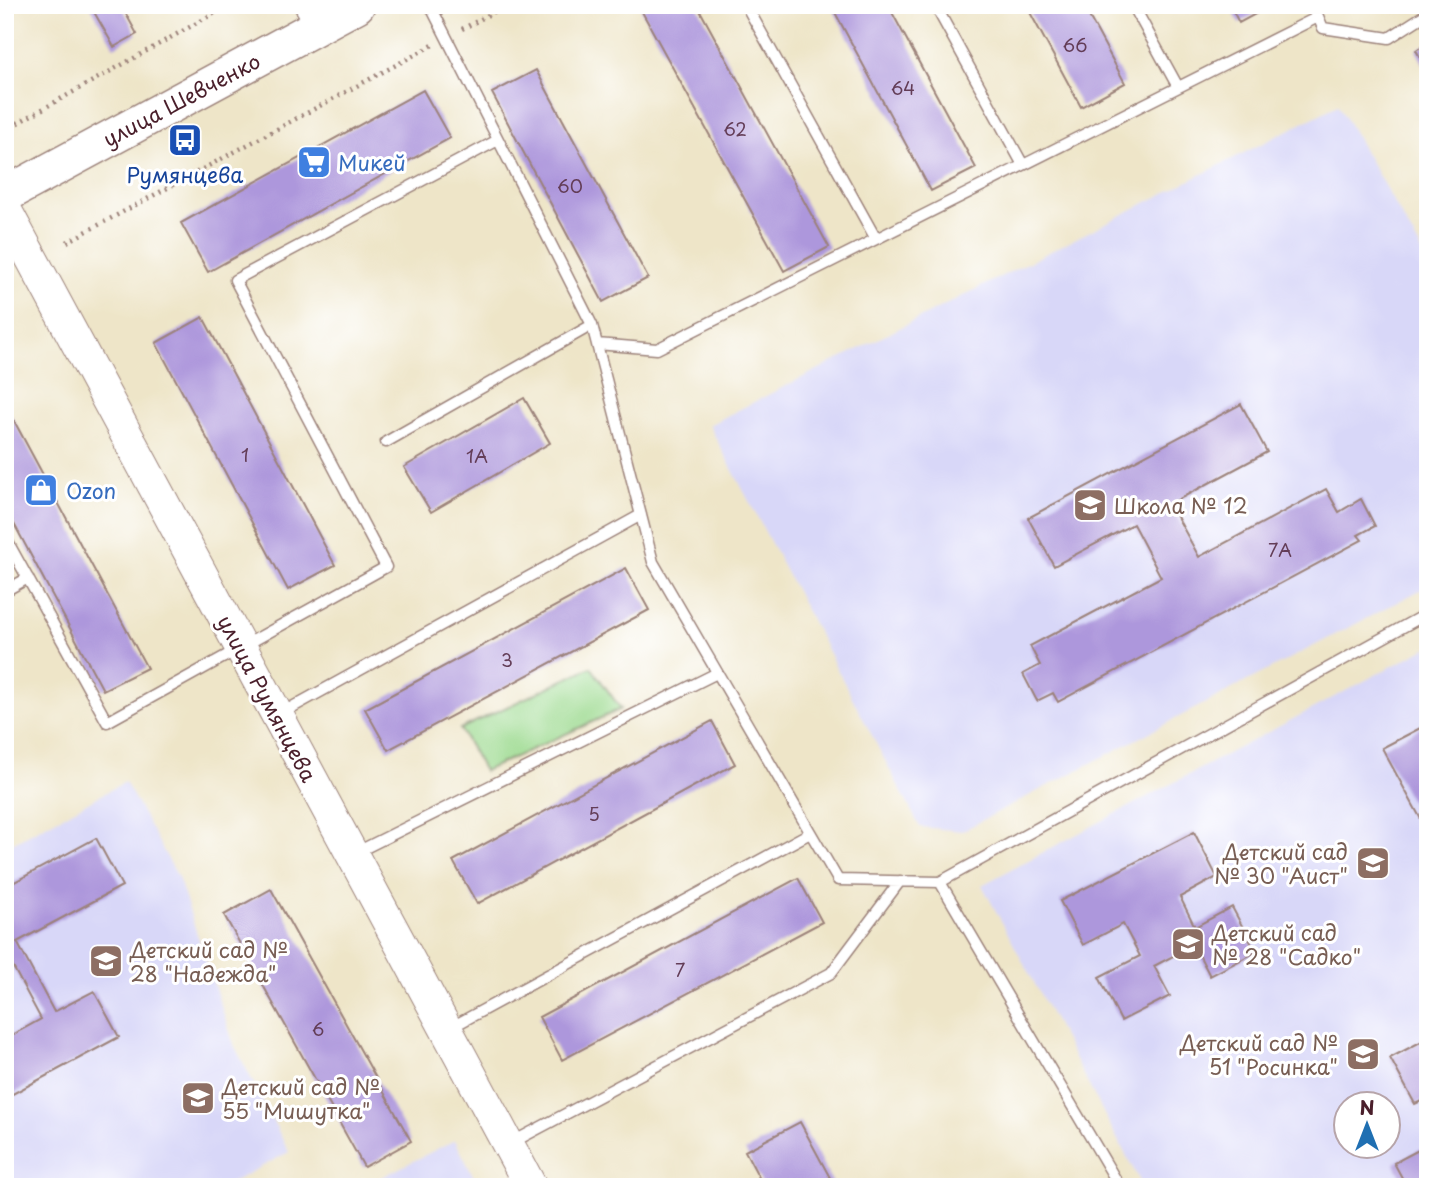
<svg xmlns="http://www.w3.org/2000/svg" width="1433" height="1192" font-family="'Playpen Sans',sans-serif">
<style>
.built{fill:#d8d7f8;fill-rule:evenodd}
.green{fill:#9cda8f;stroke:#737c5d;stroke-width:2}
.building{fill:#ad97dc}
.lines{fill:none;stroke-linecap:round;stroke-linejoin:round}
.lane-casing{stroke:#9c827a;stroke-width:13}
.street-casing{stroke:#9c827a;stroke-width:24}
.secondary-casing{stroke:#9c827a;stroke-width:34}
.primary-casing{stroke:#9c827a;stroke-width:38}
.path{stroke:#9c827a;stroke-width:4.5;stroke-dasharray:2 5;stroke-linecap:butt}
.lane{stroke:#fff;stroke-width:10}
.street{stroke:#fff;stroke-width:21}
.secondary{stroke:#fff;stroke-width:32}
.primary{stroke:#fff;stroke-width:35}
.labels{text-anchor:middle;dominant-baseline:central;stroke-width:6;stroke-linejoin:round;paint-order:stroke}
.number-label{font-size:18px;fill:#633d57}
.street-label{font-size:21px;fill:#4a1f2b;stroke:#fff}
.shop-label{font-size:21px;fill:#366cbe;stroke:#fff;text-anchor:start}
.transit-label{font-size:21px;fill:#164399;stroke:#fff}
.education-label{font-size:21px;fill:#785e54;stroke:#fff;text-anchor:start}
</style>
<rect width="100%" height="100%" fill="#fff"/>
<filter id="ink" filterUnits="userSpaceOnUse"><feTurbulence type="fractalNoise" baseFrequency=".0143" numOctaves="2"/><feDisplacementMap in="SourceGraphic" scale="14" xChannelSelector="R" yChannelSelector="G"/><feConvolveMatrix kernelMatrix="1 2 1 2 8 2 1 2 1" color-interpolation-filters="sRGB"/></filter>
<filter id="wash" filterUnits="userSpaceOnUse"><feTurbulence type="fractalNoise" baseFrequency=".00686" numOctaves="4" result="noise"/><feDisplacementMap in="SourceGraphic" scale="28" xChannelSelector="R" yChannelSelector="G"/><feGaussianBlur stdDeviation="1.57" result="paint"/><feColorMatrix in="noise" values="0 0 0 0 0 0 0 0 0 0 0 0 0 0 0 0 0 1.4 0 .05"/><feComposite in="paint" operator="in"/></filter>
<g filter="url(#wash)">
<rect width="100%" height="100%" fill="#eee5c8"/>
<path class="built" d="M1338,105L1428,262V586L962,831L920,827L709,425Z
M1428,647V1187H1143L982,885ZM1346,1104H1388V1146H1346Z
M125,782L178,877L234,1045L289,1152L223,1187H5V847Z
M455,1140L479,1187H362Z"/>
<path class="green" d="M591,667L621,709L484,771L460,729Z"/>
<g id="blocks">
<path class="building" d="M90,5H121L137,34L114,47Z
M650,5H697L829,247L784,271L641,10Z
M831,5H888L976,168L931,191Z
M1026,5H1083L1125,83L1081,107Z
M1230,5H1272L1239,23Z
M1428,43V72L1416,50Z
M536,70L648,278L603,302L492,93Z
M423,90L450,138L208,272L181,223Z
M203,317L335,565L288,590L156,343Z
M524,398L550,443L431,512L404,467Z
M5,404L147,668L103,690L5,507Z
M1241,404L1267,452L1170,504L1199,557L1326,489L1339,512L1361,499L1375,526L1358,535L1362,540L1058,702L1053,693L1037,701L1023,674L1040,665L1030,646L1161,577L1133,524L1054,566L1028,518Z
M626,568L649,610L388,750L365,709Z
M712,721L735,764L477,904L453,861Z
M1428,724V832L1382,748Z
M1194,832L1217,877L1180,897L1195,927L1232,907L1256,952L1210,976L1194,945L1154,966L1170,996L1121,1021L1099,977L1140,956L1123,924L1083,945L1060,901Z
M96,838L122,886L17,942L54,1012L94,991L119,1037L5,1098V1039L41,1019L5,952V887Z
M798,878L822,922L562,1060L539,1017Z
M271,889L411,1141L364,1167L224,915Z
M1428,1038V1098L1415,1104L1390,1058Z
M800,1122L835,1187H764L745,1151Z
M1428,1145V1187H1407L1394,1163Z"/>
</g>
</g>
<g filter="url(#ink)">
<use href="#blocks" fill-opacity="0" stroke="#9c827a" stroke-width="2"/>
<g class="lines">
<g class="lane-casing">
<path id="lane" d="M430,5L592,325L653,562L838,880L940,882L1428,613
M746,5L876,239
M935,5L1023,165
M1133,5L1178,87
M1313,5L1323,28L1389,38L1428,13
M597,344L657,349L1318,17
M386,442L592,325
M5,537L107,722L386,567L235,280L498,140
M5,591L28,578
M278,715L641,515
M353,854L717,673
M940,882L1120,1187
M450,1028L810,833
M511,1143L831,973L900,881"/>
</g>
<g class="street-casing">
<path id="street" d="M305,5L317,26"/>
</g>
<g class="secondary-casing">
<path id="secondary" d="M5,209L531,1187"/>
</g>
<g class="primary-casing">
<path id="primary" d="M5,195L357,5"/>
</g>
<path class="path" d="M462,29L507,5
M5,130L229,5
M67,242L433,45"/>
<use href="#lane" class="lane"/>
<use href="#street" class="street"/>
<use href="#secondary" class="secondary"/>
<use href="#primary" class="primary"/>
</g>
</g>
<defs>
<g id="bus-square" transform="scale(1.75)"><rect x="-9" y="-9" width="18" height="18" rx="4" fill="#1a4fb4" stroke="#fff"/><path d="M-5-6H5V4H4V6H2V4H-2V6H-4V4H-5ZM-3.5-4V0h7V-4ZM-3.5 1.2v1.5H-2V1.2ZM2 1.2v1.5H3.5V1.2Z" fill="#fff"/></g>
<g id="supermarket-square" transform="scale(1.75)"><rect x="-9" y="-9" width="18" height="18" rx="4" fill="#3f7fe0" stroke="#fff"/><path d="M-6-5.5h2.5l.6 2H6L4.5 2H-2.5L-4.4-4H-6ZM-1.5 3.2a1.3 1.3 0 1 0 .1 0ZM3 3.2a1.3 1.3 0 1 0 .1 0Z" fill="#fff"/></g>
<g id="shop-square" transform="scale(1.75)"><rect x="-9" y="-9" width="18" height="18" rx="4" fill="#3f7fe0" stroke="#fff"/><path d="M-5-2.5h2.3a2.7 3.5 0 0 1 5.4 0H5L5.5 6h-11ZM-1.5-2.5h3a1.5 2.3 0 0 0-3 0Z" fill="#fff"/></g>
<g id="school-square" transform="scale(1.75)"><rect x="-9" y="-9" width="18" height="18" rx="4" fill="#8d6e63" stroke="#fff"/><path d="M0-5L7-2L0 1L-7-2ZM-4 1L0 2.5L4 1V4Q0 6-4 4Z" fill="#fff"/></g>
</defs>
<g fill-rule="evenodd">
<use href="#bus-square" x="185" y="140"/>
<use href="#supermarket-square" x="314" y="162"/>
<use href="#shop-square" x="41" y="490"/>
<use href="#school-square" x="1090" y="505"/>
<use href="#school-square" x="1373" y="863"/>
<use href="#school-square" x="1188" y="944"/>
<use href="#school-square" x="106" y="961"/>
<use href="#school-square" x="1363" y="1054"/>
<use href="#school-square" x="198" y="1098"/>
</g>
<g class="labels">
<g class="number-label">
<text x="1075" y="44">66</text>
<text x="903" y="87">64</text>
<text x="735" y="128">62</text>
<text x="570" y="185">60</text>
<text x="245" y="454">1</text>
<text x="477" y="455">1А</text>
<text x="1280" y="549">7А</text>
<text x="507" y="659">3</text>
<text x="594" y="813">5</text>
<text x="680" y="969">7</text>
<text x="318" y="1028">6</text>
</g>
<g class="street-label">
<text transform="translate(181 99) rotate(-28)">улица Шевченко</text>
<text transform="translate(268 698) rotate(62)">улица Румянцева</text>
</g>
<g class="shop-label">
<text x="338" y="162">Микей</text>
<text x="66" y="490">Ozon</text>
</g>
<g class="transit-label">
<text x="185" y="174">Румянцева</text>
</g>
<g class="education-label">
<text x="1114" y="505">Школа № 12</text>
<text x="1348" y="851" text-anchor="end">Детский сад<tspan x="1348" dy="24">№ 30 "Аист"</tspan></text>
<text x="1212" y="932">Детский сад<tspan x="1212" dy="24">№ 28 "Садко"</tspan></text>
<text x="130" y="949">Детский сад №<tspan x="130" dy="24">28 "Надежда"</tspan></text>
<text x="1338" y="1042" text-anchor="end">Детский сад №<tspan x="1338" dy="24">51 "Росинка"</tspan></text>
<text x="222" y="1086">Детский сад №<tspan x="222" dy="24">55 "Мишутка"</tspan></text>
</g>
</g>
<rect width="1433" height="1192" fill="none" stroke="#fff" stroke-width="28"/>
<g transform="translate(1367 1125)"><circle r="33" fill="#ffffff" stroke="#b7a5aa" stroke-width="2"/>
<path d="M0-5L12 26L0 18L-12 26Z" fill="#1f6fb2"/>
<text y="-10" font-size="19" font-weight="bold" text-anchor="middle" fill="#4a1f2b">N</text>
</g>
</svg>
